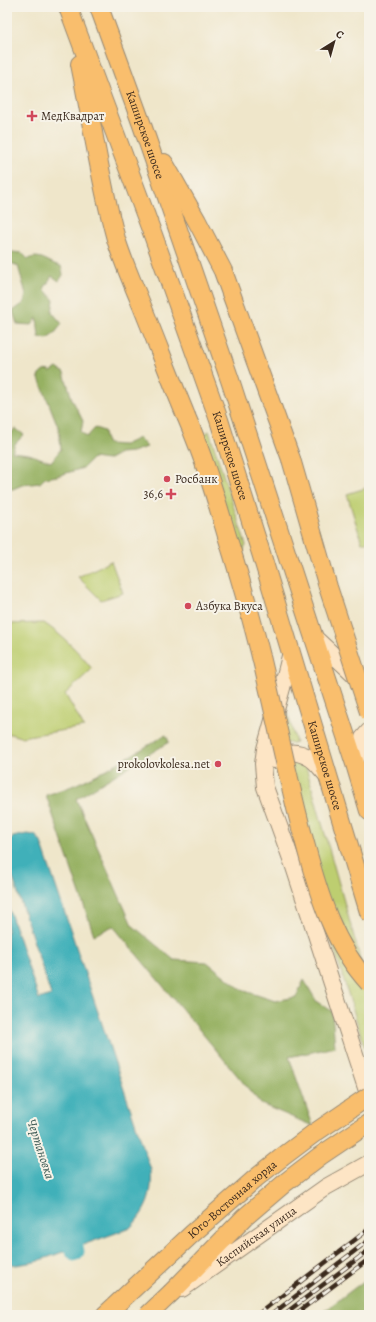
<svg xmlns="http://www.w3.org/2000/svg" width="376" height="1322" font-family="Alegreya,serif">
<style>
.green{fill:#bdce70;stroke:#7c7c47}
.forest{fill:#96b162;stroke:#686e40}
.water{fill:#3fb0b9;stroke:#3d6d6c}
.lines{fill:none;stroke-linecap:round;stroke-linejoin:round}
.river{stroke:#3fb0b9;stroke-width:19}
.secondary-casing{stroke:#958874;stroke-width:18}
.primary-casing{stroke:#958874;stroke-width:20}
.secondary{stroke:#fde5c5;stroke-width:16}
.primary{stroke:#f9be6d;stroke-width:18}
.rail-casing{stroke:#3b2a1e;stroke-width:4.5}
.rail{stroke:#f7f3e8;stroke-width:3;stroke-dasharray:9;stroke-linecap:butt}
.primary-bridge-casing{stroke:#958874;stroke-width:20;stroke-linecap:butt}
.primary-bridge{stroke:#f9be6d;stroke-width:18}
.poi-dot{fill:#d1495b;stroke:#f7f3e8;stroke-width:1.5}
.labels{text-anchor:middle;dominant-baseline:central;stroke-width:4;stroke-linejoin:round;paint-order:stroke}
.poi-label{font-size:12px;fill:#3b2a1e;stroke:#f7f3e8;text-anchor:start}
.street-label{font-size:12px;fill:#3b2a1e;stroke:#f7f3e8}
.water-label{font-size:13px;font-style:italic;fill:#3c5954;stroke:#f7f3e8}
</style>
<rect width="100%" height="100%" fill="#f7f3e8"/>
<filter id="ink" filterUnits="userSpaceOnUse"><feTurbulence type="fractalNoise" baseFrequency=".025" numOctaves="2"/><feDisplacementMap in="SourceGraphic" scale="8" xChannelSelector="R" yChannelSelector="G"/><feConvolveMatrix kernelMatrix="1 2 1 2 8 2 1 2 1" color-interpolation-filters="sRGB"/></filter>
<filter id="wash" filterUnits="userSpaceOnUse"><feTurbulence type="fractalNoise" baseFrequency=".012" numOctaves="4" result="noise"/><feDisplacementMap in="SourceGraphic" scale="16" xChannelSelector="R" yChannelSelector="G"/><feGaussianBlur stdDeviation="0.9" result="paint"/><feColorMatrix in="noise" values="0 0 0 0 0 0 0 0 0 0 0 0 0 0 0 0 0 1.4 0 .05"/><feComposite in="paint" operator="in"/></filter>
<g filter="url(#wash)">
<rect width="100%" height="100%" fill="#efe6ca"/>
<path class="green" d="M209,431L246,545L243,552L234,554L203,435Z
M369,487V541L362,543L347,494Z
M111,561L123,593L101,600L78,577Z
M44,623C62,635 79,652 92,669L65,694L84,727L21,737L7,733V624Z
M288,714L296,743H280L279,739L286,717Z
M295,760L303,763L306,767L369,990V1061L281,777L284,765Z"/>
<path class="forest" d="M12,252L22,253L28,259C42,253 47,263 61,266L63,275L59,281L52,276L44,289L54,300L52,312L62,324L54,334L47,339L39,337L37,318L32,325L17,324L13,311L24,303L26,294L18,266L11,263L7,269V254Z
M57,368L64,373L72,399L83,421L81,432L87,437L95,428L104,431L105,438L108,444L124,445L139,438L147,447L132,452L120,453L107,460L93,458L83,468L57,476L45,478L40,483L22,485L13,489H7V434H11L15,428L24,435L15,444L12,452L29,454L51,462L61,449L59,429L38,376C42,372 45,368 51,372Z
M166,735L169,742L76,799L132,925L174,960L207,962L242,990L275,1001L296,997L304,980L317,1002L332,1011L335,1047L289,1057L313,1126L261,1104L113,926L94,935L46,795C89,783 127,757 166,735Z
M369,1277V1315H319Z"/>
<path class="water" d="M27,834L35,835L41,842L151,1170C153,1195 147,1210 130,1228L35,1262L16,1265L7,1263V1071L65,1246L78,1242L7,1024V903L39,999L51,995L7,860V842L13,837Z"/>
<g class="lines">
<path class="river" d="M7,1046L75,1251"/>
</g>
</g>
<g filter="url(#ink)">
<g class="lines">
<g class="secondary-casing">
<g id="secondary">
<path d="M313,636L359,679"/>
<path d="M291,652L282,688L265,749L263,764L265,787L294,867L369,1097"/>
<path d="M274,760C284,750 298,751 310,758C317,762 322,771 328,776"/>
<path d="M355,764L363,738L369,731"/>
<path id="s1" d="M182,1289L326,1187L369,1163"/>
</g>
</g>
<g class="primary-casing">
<g id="primary">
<path id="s2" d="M68,7L153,235L219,420L261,553L369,912"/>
<path id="s3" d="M99,7L142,125L230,380L355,764L369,811"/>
<path d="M80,64C92,122 100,181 116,239C123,262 133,284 142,306C157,343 171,380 186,416"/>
<path d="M164,163L197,221L223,271L291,459"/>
<path d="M172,1292L245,1217L286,1182L320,1156L369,1123"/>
<path id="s4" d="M105,1315L192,1234L256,1178L281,1158"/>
</g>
</g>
<use href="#secondary" class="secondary"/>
<use href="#primary" class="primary"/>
<g class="rail-casing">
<path id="rail" d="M257,1315L369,1229
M271,1315L369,1240
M283,1315L369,1250
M294,1315L369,1259"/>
</g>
<use href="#rail" class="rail"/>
<g class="primary-bridge-casing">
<path id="primary-bridge" d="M186,416C203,455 215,495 227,536C242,584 256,633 267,682C280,737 291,793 306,847C319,896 334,945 369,983
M291,459L328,587L369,712
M281,1158L313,1134L369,1096
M148,1315L172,1292"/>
</g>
<use href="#primary-bridge" class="primary-bridge"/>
</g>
</g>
<g class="poi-dot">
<path d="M30 110h4v4h4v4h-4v4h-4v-4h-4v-4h4z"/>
<circle cx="167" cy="479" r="4"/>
<path d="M169 488h4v4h4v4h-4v4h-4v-4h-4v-4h4z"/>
<circle cx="188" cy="606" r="4"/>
<circle cx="218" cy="764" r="4"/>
</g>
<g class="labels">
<g class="poi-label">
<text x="41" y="116">МедКвадрат</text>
<text x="175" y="479">Росбанк</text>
<text x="163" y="494" text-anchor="end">36,6</text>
<text x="196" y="606">Азбука Вкуса</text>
<text x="210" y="764" text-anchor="end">prokolovkolesa.net</text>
</g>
<g class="street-label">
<text stroke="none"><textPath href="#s3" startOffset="136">Каширское шоссе</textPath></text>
<text stroke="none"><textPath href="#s2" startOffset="477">Каширское шоссе</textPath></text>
<text stroke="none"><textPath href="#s2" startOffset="801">Каширское шоссе</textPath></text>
<text stroke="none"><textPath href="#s4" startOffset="172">Юго-Восточная хорда</textPath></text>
<text stroke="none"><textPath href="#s1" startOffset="91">Каспийская улица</textPath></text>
</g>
<g class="water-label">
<text transform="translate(41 1149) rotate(72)">Чертановка</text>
</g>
</g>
<rect width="376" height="1322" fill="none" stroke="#f7f3e8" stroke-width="24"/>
<g transform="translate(334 42) rotate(37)" stroke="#f7f3e8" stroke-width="3" paint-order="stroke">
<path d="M0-3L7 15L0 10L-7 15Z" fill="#3b2a1e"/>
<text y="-6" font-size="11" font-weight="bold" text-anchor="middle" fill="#3b2a1e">С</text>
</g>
</svg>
